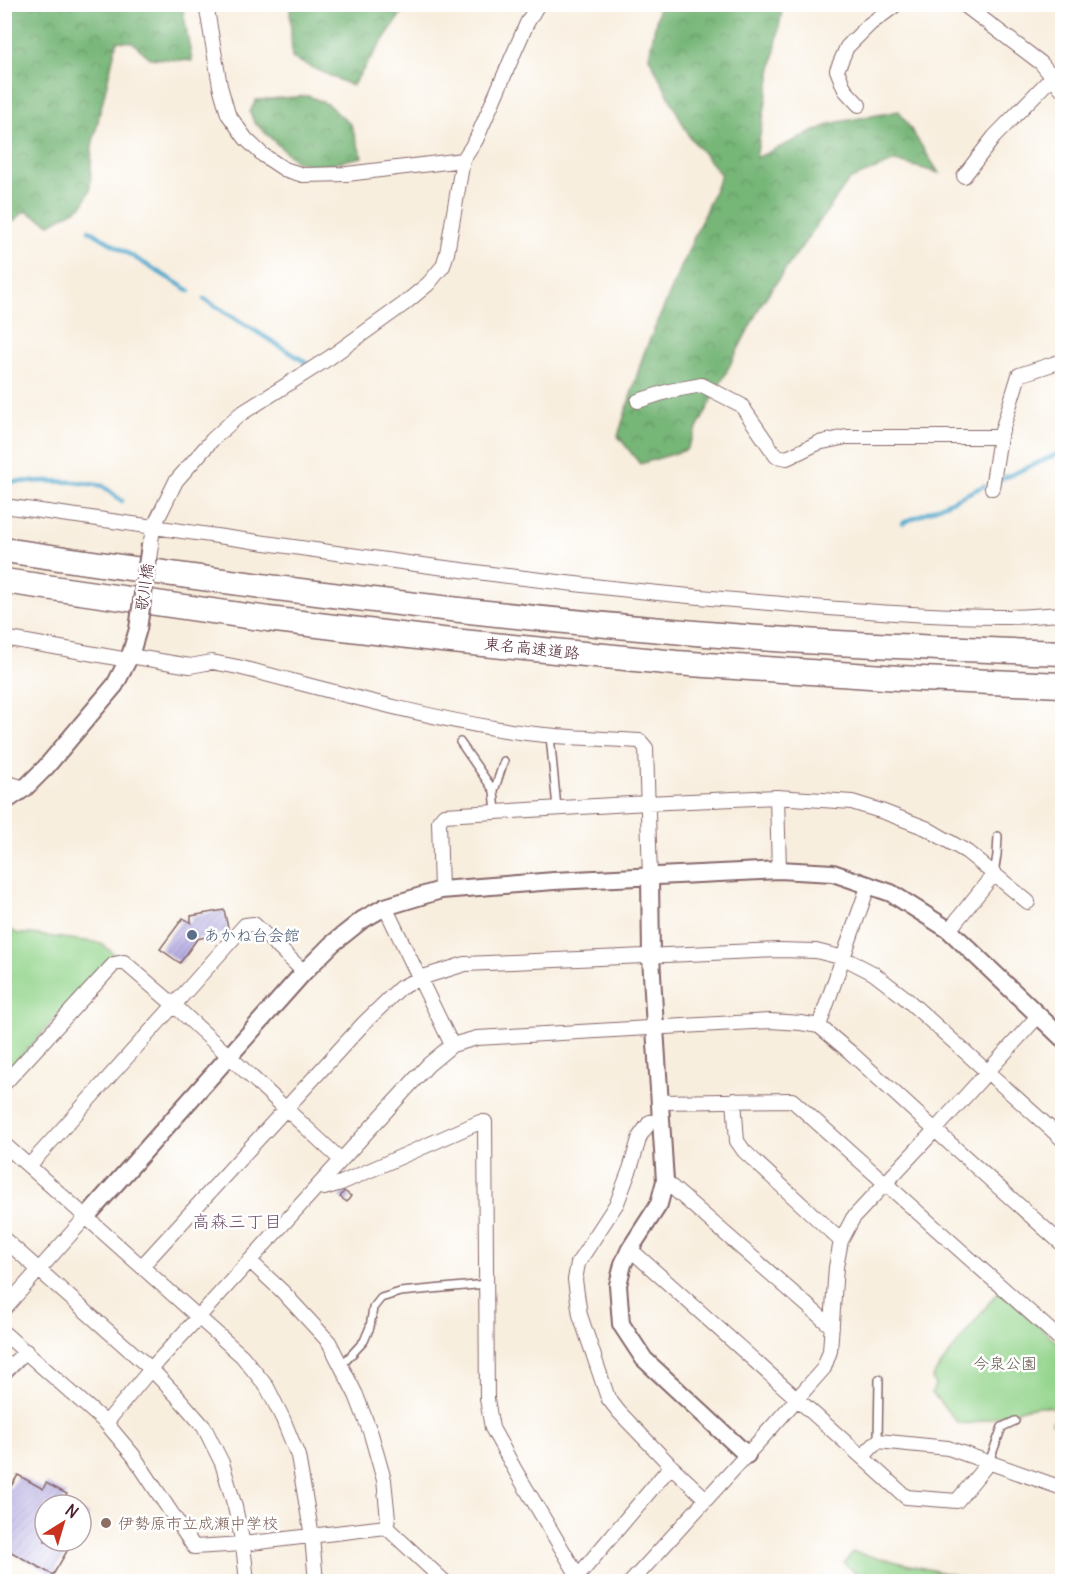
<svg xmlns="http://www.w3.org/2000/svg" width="1067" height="1586" font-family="Delius,'Klee One',sans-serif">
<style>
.forest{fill:url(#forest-crowns);stroke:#606a51;stroke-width:1.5}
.green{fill:#93d48b;stroke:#6e7a5b;stroke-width:1.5}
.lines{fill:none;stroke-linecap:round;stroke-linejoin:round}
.stream{stroke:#4fa8cc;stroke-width:4.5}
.building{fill:url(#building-hatch)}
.service-casing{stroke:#87676a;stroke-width:10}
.minor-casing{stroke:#87676a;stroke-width:16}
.tertiary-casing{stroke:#87676a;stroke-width:20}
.motorway-casing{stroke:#87676a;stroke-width:27}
.service{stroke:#fff;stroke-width:7}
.minor{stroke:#fff;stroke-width:14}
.tertiary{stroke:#fff;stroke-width:16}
.motorway{stroke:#fff;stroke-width:24}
.tertiary-bridge-casing{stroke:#87676a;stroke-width:20;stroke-linecap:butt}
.tertiary-bridge{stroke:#fff;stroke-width:16}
.service-dot{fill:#5c6f8a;stroke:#fff;stroke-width:2}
.education-dot{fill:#8d6e63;stroke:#fff;stroke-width:2}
.labels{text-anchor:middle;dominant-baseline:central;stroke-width:5;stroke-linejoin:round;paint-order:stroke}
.street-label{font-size:16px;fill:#4a1f2b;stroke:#fff}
.service-label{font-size:16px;fill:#4e5e75;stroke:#fff;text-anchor:start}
.park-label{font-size:16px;fill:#605548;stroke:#fff}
.education-label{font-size:16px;fill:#785e54;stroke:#fff;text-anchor:start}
.neighbourhood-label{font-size:18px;fill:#6f506b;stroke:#fff}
</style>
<defs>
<pattern id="forest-crowns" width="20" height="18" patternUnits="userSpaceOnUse" patternTransform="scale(1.5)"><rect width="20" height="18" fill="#76b677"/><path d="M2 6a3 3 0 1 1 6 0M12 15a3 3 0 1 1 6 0" fill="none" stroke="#639362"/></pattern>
<pattern id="building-hatch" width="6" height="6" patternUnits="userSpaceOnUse" patternTransform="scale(1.5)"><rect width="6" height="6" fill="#b4abe3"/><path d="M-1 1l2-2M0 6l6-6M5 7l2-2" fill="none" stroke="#948bb8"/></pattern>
</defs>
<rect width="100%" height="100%" fill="#fff"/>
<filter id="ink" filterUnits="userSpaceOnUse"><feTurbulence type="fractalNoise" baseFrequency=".0167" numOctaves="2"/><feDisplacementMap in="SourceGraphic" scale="12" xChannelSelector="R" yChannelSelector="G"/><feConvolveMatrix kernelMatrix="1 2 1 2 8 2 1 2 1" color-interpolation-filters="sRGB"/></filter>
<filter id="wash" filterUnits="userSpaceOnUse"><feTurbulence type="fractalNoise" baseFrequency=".008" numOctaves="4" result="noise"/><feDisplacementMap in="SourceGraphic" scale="24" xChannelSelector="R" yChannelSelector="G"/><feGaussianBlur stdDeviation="1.35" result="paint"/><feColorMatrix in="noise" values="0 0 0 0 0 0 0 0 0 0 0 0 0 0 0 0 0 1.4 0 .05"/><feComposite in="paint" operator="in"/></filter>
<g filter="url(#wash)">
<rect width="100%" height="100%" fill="#f8eede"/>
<path class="forest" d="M5,4L182,5L192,61L150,58L132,42L117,41L92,146L90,190L82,206L50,224L25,211L5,229Z
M290,5V4L405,5L403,11L352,86L292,58Z
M659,5H783L756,158L833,123L899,111L939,173L895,161L849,180L763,301L686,450L640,464L618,436L644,353L721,175L689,136L649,57Z
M309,96L327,104L351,125L362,157L314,167L294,160L254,122L250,112L256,100Z"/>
<path class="green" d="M5,927L18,934H31L101,943L114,954L5,1074Z
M999,1290L1062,1347V1427L1061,1429L1052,1422L1058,1414L1057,1409C1040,1398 993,1420 973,1423C968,1424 963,1423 958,1423L932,1393L935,1385L932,1379L937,1370Z
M853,1552L962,1577L968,1581H865L844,1563Z"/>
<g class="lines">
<path class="stream" d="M89,230L190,291
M204,299L307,363
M997,481L1062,452
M4,482L46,481L75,482L103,486L122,501
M903,523L984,486"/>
</g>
<g id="blocks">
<path class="building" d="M224,910L229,932L197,939L180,963L160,949L183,918L191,923V916Z
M344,1191L351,1196L347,1202L340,1197Z
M18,1475L43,1489L46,1483L67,1494L63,1501L70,1505H45V1541H73L53,1575L4,1548V1485L10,1488Z
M81,1511L89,1515L81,1529Z"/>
</g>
</g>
<g filter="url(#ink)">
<use href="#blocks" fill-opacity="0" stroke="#87676a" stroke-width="1.5"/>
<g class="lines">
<g class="service-casing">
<path id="service" d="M550,736L557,808
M460,742L494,791L496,812
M494,791L504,761
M994,874L997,855L998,836
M341,1366L364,1341L370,1327L373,1308L381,1298L400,1292L486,1284
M878,1441L879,1379
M989,1462L1002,1427L1015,1421"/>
</g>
<g class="minor-casing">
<path id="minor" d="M206,4L220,86L228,114L246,139L263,155L284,169L303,175L347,174L463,160
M963,4L1041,63L1062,89
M859,105L845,90L837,70L847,47L870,24L897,4
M964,176L994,137L1062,67
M638,401L669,391L702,385L741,405L776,456L787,458L818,443L846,437H1000
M992,488L1000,437L1019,375L1062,361
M4,506C256,540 505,582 758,602C840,609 922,617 1004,617C1023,617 1043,615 1062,614
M150,545L154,526L176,481L212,440L239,415L329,358L404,304L428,284L443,266L447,253L463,160L476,140L527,23L538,4
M4,638L128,660
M130,656L190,666L212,662L238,667C325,689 411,714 499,729C546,737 593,738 640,741L646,748L650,877
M4,782L25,788
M777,797L779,870
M994,874L1028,902
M441,890L439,821L444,815L647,803L777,797L852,802L884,812L926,828L967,852L994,874L949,930
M385,907L452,1045
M304,972L254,924L245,925L174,1005L341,1160
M819,1026L869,884
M4,1084L114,964L124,962L174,1005L29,1166
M734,1100L737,1141L744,1151L841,1241
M661,1102L792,1100L1062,1341
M661,1121L650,1122L640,1136L630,1169L617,1203L578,1263L575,1280L580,1315L608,1398L619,1412L671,1466L706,1499
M4,1144L242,1356L267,1387L283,1419L298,1456L312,1536L316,1582
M665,1181L832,1327
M319,1185L324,1188L341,1183L480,1122H485L487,1399L492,1428L515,1470L578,1576
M4,1239L151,1369L176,1395L204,1427L222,1463L235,1507L243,1544L247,1582
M630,1249L862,1457L878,1441L948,1448L1062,1488
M250,1261L282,1291L329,1342L356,1395L371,1434L384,1480L388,1519L386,1527
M142,1266L364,1023L400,988L420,978L465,964L779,950L816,951L844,958L873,973L903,996L1062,1139
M4,1309L86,1217
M4,1333L106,1423
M4,1373L26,1351
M862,1457L906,1497L957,1501L989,1462
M445,1582L386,1527L243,1544L194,1547L133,1455L106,1423L151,1369L428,1065L452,1045L477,1038L770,1021L801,1023L819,1026L850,1052L935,1130L1038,1016
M573,1582L671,1466
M631,1582L772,1427L824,1368L830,1351L836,1267L841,1241L853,1218L935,1130L1062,1244"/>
</g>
<g class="tertiary-casing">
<path id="tertiary" d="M4,802L25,788L46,767L115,685L130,656L138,629
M650,877L651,956L655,1028L665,1181L659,1204L630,1249L623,1264L618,1285L621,1324L644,1359L747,1455
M86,1217L304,972L332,944L362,920L385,907L441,890L554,881L779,870L833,873L891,893L949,930L1062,1038"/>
</g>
<g class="motorway-casing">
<path id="motorway" d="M4,550C226,583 449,612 673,631C802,643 933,648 1062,653
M4,581L268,619L442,640L676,663L899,678L1062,685"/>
</g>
<use href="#service" class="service"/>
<use href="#minor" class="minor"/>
<use href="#tertiary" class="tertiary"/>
<use href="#motorway" class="motorway"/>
<g class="tertiary-bridge-casing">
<path id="tertiary-bridge" d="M138,629L150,545"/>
</g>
<use href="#tertiary-bridge" class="tertiary-bridge"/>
</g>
</g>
<circle class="service-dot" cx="192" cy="935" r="6"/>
<circle class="education-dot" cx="106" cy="1523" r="6"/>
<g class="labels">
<g class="street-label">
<text transform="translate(144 587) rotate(-82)">歌川橋</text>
<text transform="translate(532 648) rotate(6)">東名高速道路</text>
</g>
<g class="service-label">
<text x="204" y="935">あかね台会館</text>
</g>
<g class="park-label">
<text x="1005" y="1363">今泉公園</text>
</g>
<g class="education-label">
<text x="118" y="1523">伊勢原市立成瀬中学校</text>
</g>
<g class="neighbourhood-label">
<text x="237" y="1221">高森三丁目</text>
</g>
</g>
<rect width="1067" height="1586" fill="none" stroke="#fff" stroke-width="24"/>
<g transform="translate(63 1523) rotate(37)"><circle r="28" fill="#ffffff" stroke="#b7a5aa" stroke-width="1.5"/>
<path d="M0-4.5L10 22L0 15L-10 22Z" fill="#c8321e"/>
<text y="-9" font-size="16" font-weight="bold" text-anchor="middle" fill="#4a1f2b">N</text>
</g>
</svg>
